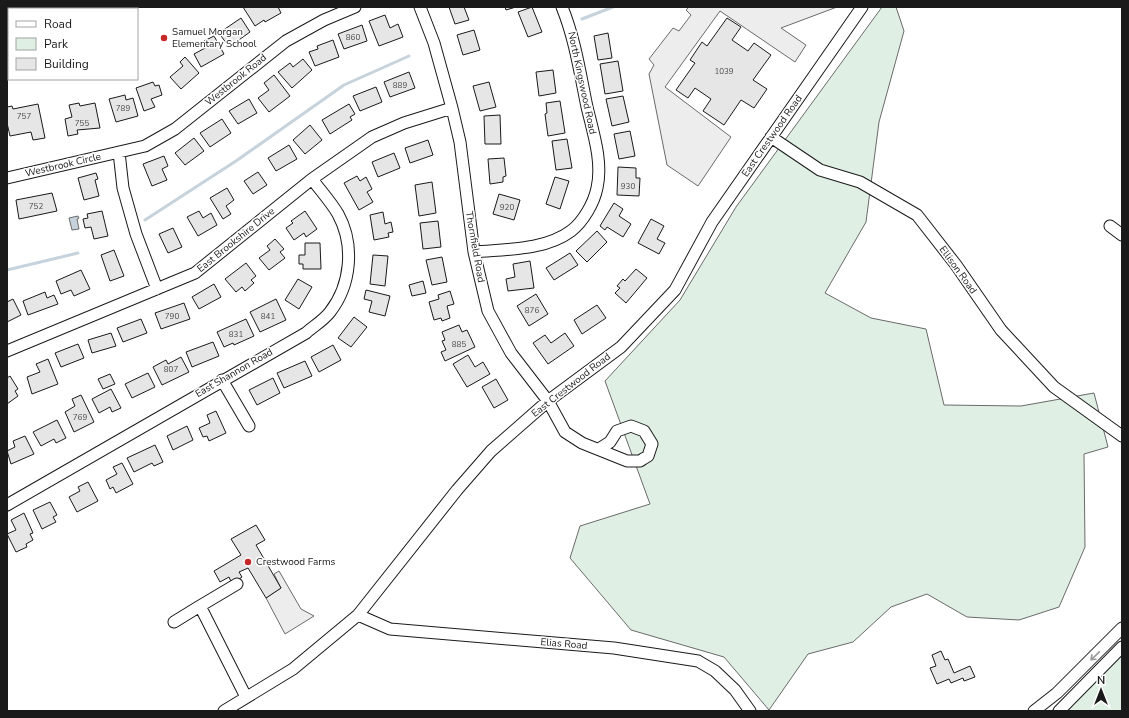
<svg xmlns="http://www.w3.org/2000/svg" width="1129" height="718" font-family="'Nunito Sans',sans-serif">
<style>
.green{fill:#e0efe3;stroke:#6a6a6a}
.parking{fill:#ededed;stroke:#6a6a6a}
.water{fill:#c6d2dc;stroke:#6a6a6a}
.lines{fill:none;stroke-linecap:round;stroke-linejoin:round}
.stream{stroke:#c6d2dc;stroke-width:3}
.building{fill:#e6e6e6;stroke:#1a1a1a}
.minor-casing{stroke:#1a1a1a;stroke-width:13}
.minor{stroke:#fff;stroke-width:11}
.oneway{stroke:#989898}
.poi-dot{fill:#c62828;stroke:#fff;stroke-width:1.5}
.labels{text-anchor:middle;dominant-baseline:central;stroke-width:3;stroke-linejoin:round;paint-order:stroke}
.number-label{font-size:8px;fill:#4d4d4d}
.poi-label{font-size:10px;fill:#1a1a1a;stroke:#fff;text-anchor:start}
.street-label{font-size:10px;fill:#1a1a1a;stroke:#fff}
</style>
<rect width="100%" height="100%" fill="#fff"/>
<path class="green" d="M7,7H13V9H9V55H7Z
M882,7H896L904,31L879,122L866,222L825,293L871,318L926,329L944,405L1021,406L1094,393L1108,447L1084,454L1085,547L1059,607L1019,620L967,617L927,594L891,607L853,642L808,654L769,710L724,657L631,630L570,558L580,526L650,504L605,381L680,300L736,207Z
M1122,651V711H1063Z"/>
<path class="parking" d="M689,7H837L781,28L806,45L795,62L720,11L665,87L731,137L698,186L667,165L649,74L654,65L649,59L673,28L679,31L691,15L686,10Z
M279,571L301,609L314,616L285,634L266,598L281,588L274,574Z"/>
<path class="water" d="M78,216L79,218L77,219L79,229L72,230L69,218Z"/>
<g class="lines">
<path class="stream" d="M582,19L613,7
M145,220L236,161L344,85L409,56
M7,270L78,253"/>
</g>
<path class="building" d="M243,7H278L281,13L265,22L264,20L255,26Z
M449,7H464L469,20L455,24Z
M505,7H516L506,10Z
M532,7L542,32L528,37L518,12Z
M385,15L390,28L398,24L403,37L379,46L369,21Z
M241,18L250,32L229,47L219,33Z
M727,18L741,27L732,40L748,51L754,43L771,55L753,80L767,89L754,108L741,100L724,125L703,111L711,99L695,88L688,98L676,90L695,63L690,60L702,42L707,46Z
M362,25L367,41L344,49L338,34Z
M474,30L480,50L463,55L457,35Z
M608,33L612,58L598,60L594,36Z
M214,36L224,54L201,67L194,54L207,47L204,41Z
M333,40L339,57L315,66L309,52L318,49L317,46Z
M185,57L199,73L181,89L170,77L183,66L180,62Z
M303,59L312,70L292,88L278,72L290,63L293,67Z
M618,61L623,91L605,94L600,64Z
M553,70L556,93L539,96L536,72Z
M409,72L415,88L390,97L384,82Z
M274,75L290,96L269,112L258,98L269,90L264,83Z
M153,82L155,86L159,85L162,95L151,99L155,107L144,111L136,88Z
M489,82L496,107L480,111L473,86Z
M376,87L382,102L360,111L353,96Z
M125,95L126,100L133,98L138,116L116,122L109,99Z
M623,96L629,122L612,126L606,99Z
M249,99L257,113L238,124L229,111Z
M560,101L565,133L548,136L545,114L547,113L546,103Z
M79,103L80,106L95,103L100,128L77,130L78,134L68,136L65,119L72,117L69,105Z
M38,104L45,138L33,140L31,132L10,136L7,123V107L12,106L13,109Z
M349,104L355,114L350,117L352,120L330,134L322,120Z
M500,115L501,144H485L484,116Z
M222,119L231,133L210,147L200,133Z
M310,125L322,140L305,154L293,140Z
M630,131L635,156L619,159L614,134Z
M194,138L204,151L185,165L175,153Z
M567,139L572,168L556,170L552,141Z
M428,140L433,155L410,163L405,148Z
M289,145L297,159L276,171L268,158Z
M394,153L400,168L378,177L372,162Z
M164,156L168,166L162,169L167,180L152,186L143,164Z
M504,158L506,176L503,177V182L490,184L488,159Z
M618,167L636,168V178H640L639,196L617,195Z
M258,172L267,185L253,194L244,181Z
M96,173L98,179L95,180L99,196L84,200L78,178Z
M357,176L360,181L366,177L372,189L367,192L373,202L359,210L344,183Z
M555,177L569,181L560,209L546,204Z
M432,182L436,213L419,216L415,185Z
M227,188L234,200L226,206L231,214L223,219L210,198Z
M52,193L57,211L19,219L16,200Z
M499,194L520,200L514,220L493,214Z
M614,203L623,209L619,216L631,224L623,237L607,227L605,230L600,226Z
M102,211L108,236L94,239L91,227L85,228L83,219L88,218L87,214Z
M199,211L203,218L211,213L217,225L198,236L187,217Z
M305,211L317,229L306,237L304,233L294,240L286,228L293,223L291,221Z
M383,212L385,224L391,222L393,232L388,233L389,237L374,240L370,215Z
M651,219L664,226L657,239L665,243L659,254L638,243Z
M438,221L441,247L423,249L420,223Z
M173,228L182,247L168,253L159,234Z
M597,231L607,242L587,262L576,251Z
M275,239L284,249L280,252L285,258L269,270L259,258L270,250L267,246Z
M305,243H320L321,269H303V264H299V255H305Z
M114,250L124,276L110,281L101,255Z
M570,253L578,265L554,280L546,268Z
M373,255L388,256L385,286L370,284Z
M442,257L447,282L432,285L426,260Z
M530,261L534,288L508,291L506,279L515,277L513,264Z
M246,263L256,276L251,280L254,283L245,291L242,287L236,292L225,279Z
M636,269L647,278L626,303L615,293L620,288L617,286L623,279L625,281Z
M81,270L90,289L74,296L71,290L61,294L56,281Z
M298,279L312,287L299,309L285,300Z
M423,281L426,293L412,296L409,285Z
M214,284L221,297L199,309L192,297Z
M366,290L390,296L385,316L369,312L372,301L364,299Z
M450,291L454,304L447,306L450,318L442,321L441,318L434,320L429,302L439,299L438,295Z
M45,292L47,298L54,295L58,304L28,315L23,301Z
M536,294L548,314L529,326L517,306Z
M13,299L21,315L7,322V302Z
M276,299L286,320L260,332L250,312Z
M184,303L190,319L161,329L155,313Z
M597,305L606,318L582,334L574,320Z
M354,317L367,327L351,347L338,338Z
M141,319L147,333L123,342L117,328Z
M246,319L254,336L234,345L233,343L224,347L217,332Z
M459,325L462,332L467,330L475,347L445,361L441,352L446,350L442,341L445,340L442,332Z
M111,333L116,346L92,353L88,340Z
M565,333L574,346L548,364L533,343L545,335L551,343Z
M213,342L219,356L192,367L186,352Z
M78,344L84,358L61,367L55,353Z
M333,345L341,360L319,372L311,357Z
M468,355L475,367L483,362L490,374L467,387L453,364Z
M181,357L189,372L162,385L153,367L166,360L168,364Z
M48,359L58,384L32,394L27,377L40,372L36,364Z
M305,361L312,376L284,388L277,373Z
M148,373L155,387L132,398L125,384Z
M110,374L115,384L103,389L98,379Z
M10,376L18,389L15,391L18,396L7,404V378Z
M273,378L280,393L257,405L249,390Z
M496,379L508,400L494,408L482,387Z
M111,389L121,408L112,412L110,407L99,413L92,399Z
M81,395L94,422L74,432L65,412L75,406L72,399Z
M216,411L226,433L209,441L207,436L203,437L199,428L210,423L207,415Z
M57,420L66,438L56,443L54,439L41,446L33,432Z
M187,426L193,440L173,450L167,436Z
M25,436L34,454L11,464L7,451L15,447L13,441Z
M155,445L163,462L154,466L152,463L134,472L127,458Z
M122,463L133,484L116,493L113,487L110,489L106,480L117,474L113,467Z
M88,482L98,501L77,512L69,497L80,491L78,487Z
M50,502L57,515L53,517L56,522L42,529L33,510Z
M24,513L33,533L30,534L33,540L26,544L27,547L16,552L7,534L16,530L11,520Z
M256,525L265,540L256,545L281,588L266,598L248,568L239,572L242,577L232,584L229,577L220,582L214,571L241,555L231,539Z
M941,651L945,660L948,659L954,673L970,666L975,677L964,681L963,678L951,683L949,679L937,684L930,668L936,666L932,655Z"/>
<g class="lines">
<g class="minor-casing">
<path id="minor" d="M420,7L434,43L452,108L460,142L474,252L488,311L511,353L548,401L565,432L582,443L627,461H640L643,459L648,456L652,444L644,431L631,426L617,431L610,442L599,449
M771,137L820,170L860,182L917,215L956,265L1001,330L1054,387L1122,436
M119,152L123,188L136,234L157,289
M7,178L145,146L175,129L286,41L324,20L355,7
M1110,226L1122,235
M474,252C505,249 544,251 571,231C583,222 594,203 597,188C603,162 593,132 587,107C580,73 575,39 562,7
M7,351L195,273L312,179L372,137L404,123L452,108
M222,380L249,426
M7,505L306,333C314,326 324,320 330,312C351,285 355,245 338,214C331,202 320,190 312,179
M200,606L237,584
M358,615L390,629L614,648L698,661L715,671L735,690L750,711
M174,622L200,606L246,697
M224,711L293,669L358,615L457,490L491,451L548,401L621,347L675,290L712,222L862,7
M1034,711L1057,693L1122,628
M1059,711L1122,647"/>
</g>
<use href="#minor" class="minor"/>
</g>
<defs><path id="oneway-shaft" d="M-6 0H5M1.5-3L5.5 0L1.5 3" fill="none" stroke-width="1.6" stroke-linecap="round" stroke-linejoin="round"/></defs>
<use class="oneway" href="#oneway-shaft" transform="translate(1095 656) rotate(136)"/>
<g class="poi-dot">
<circle cx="164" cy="38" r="4"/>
<circle cx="248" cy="562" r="4"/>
</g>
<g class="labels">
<g class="number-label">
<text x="353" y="37">860</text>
<text x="724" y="71">1039</text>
<text x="400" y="85">889</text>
<text x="123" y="108">789</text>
<text x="24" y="116">757</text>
<text x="82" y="123">755</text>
<text x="628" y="186">930</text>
<text x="36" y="206">752</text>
<text x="507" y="207">920</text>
<text x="532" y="310">876</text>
<text x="172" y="316">790</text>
<text x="268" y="316">841</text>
<text x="236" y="334">831</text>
<text x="459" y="344">885</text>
<text x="171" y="369">807</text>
<text x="80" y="417">769</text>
</g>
<g class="poi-label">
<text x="172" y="32">Samuel Morgan<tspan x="172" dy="12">Elementary School</tspan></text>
<text x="256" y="562">Crestwood Farms</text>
</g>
<g class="street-label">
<text transform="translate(236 80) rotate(-39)">Westbrook Road</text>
<text transform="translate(582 83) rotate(78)">North Kingswood Road</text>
<text transform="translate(772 136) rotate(-55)">East Crestwood Road</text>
<text transform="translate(63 165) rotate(-13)">Westbrook Circle</text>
<text transform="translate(236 240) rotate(-39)">East Brookshire Drive</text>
<text transform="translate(475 247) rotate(80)">Thornfield Road</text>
<text transform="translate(958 270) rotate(54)">Ellison Road</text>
<text transform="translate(234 373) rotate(-30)">East Shannon Road</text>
<text transform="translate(571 385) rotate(-38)">East Crestwood Road</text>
<text transform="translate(564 644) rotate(5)">Elias Road</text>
</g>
</g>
<rect width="1129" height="718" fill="none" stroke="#1a1a1a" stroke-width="16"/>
<rect x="8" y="8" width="130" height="72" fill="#ffffff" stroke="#a3a3a3"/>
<rect x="16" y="21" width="20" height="6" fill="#ffffff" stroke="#a3a3a3"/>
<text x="44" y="28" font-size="12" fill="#1a1a1a">Road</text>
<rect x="16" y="38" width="20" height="12" fill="#e0efe3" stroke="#a3a3a3"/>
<text x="44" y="48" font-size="12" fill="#1a1a1a">Park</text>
<rect x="16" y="58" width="20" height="12" fill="#e6e6e6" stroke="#a3a3a3"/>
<text x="44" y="68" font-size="12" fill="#1a1a1a">Building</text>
<g transform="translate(1101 690)" stroke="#ffffff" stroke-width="3" paint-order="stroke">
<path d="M0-3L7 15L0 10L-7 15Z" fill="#1a1a1a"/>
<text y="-6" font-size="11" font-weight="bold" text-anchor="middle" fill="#1a1a1a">N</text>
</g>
</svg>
